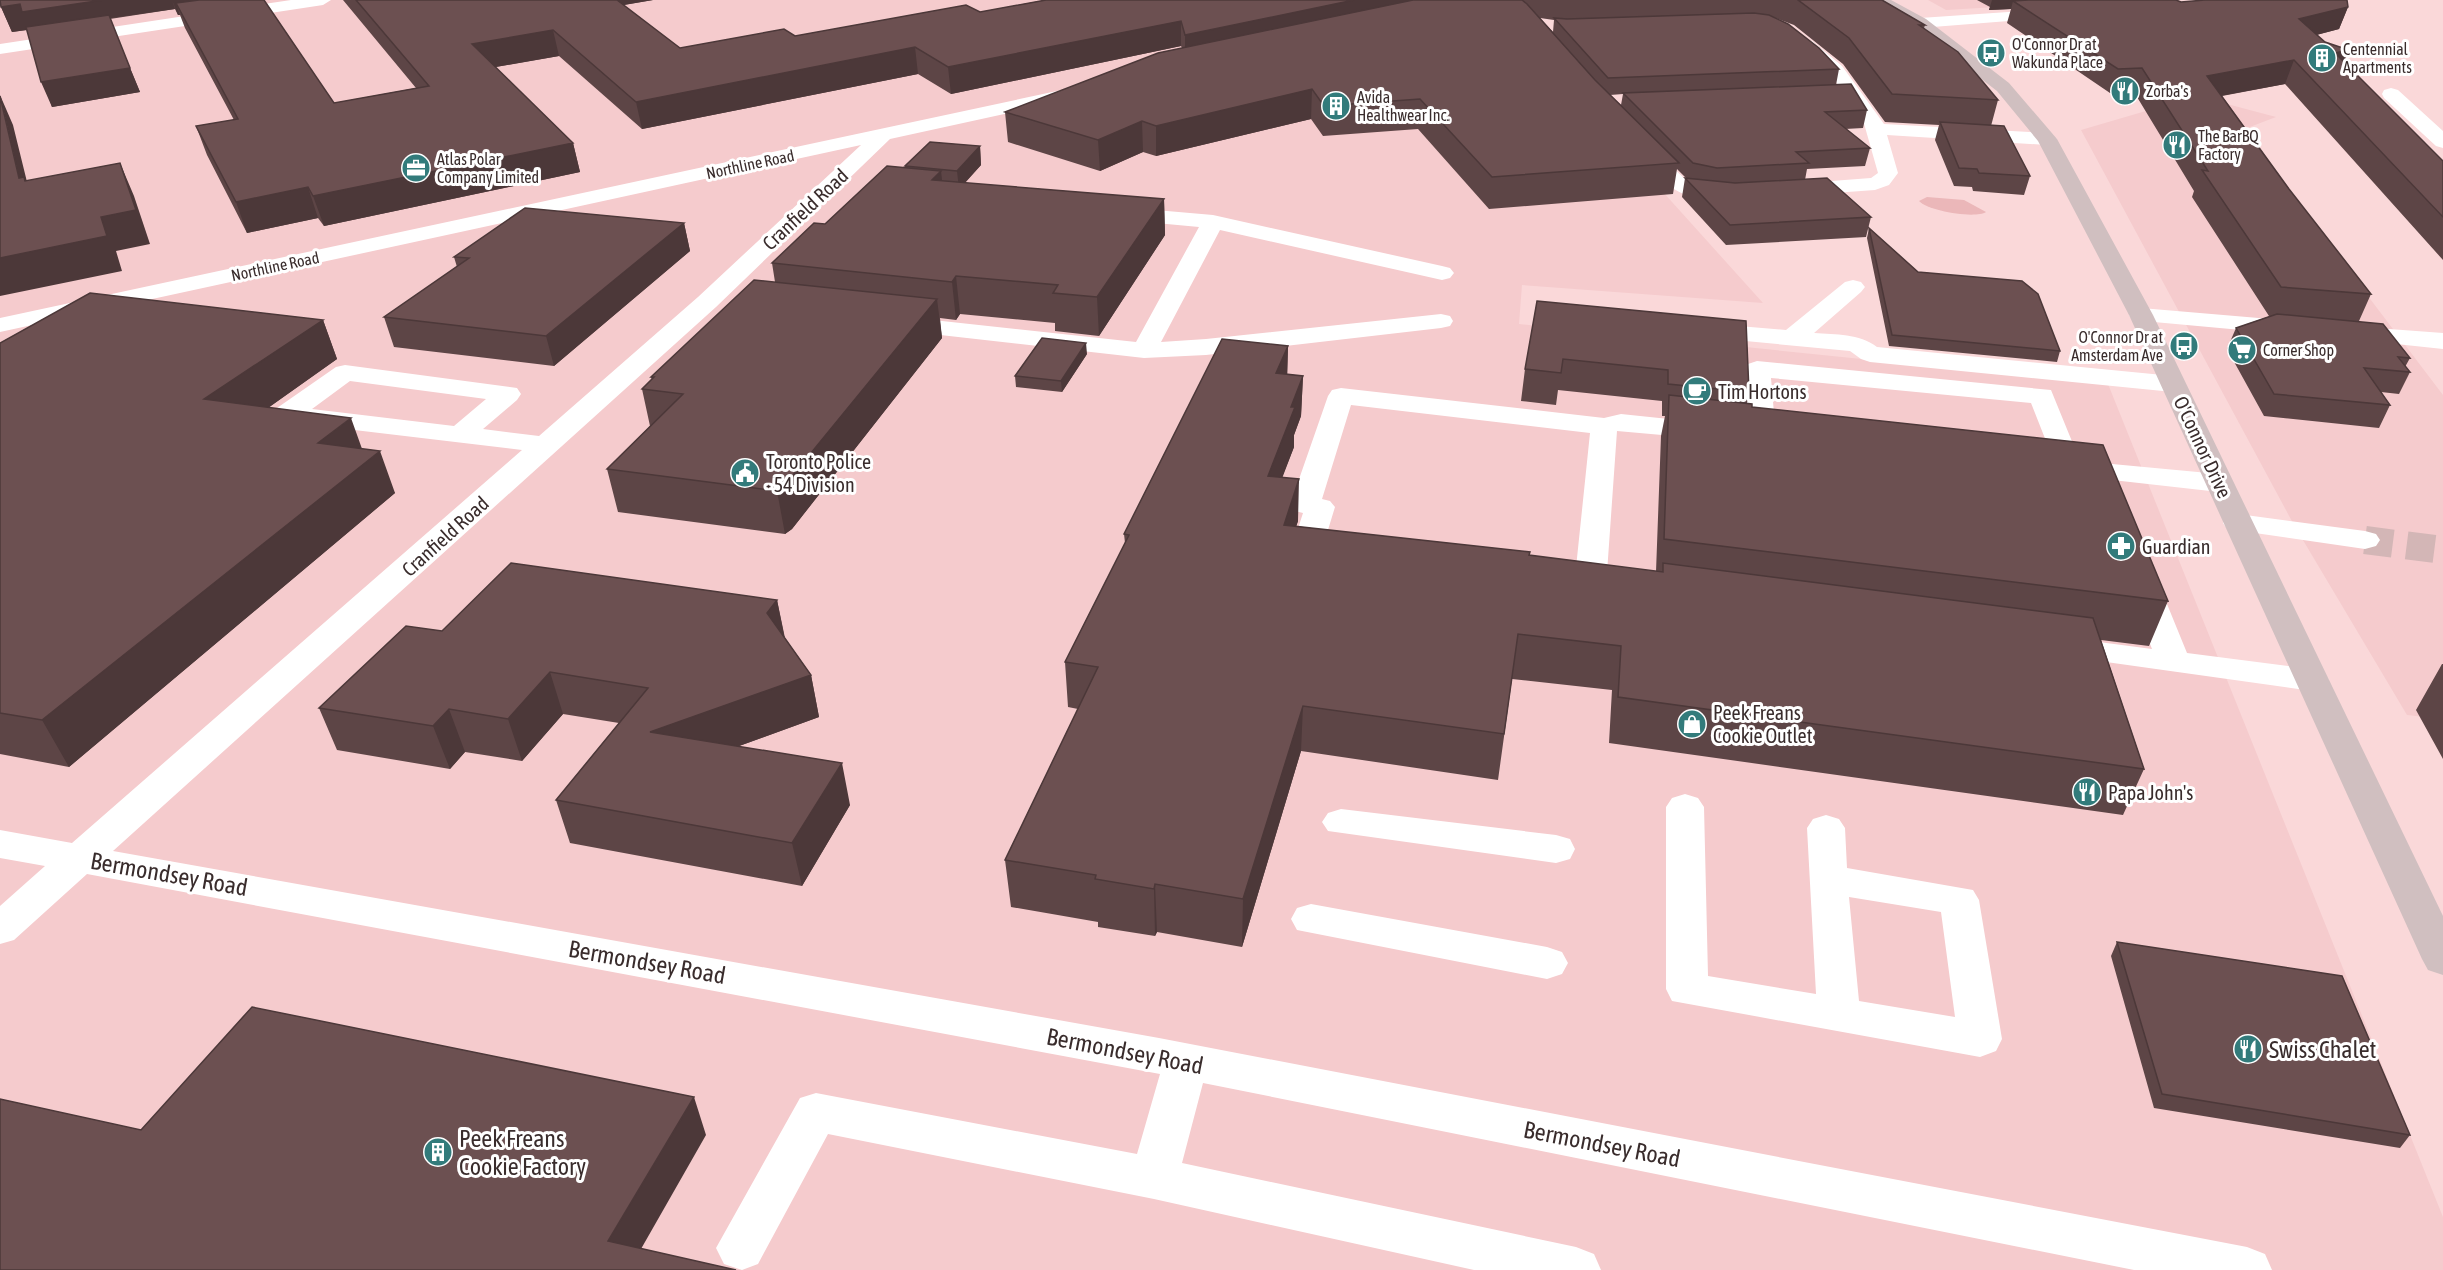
<svg xmlns="http://www.w3.org/2000/svg" width="2443" height="1270" font-family="'Asap Condensed',sans-serif">
<style>
.built{fill:#f5cbcd}
.green{fill:#ebb7b9}
.lines{fill:none;stroke-linecap:round;stroke-linejoin:round}
.minor-tunnel{stroke:#d3b6b6;stroke-width:28;stroke-dasharray:28 14;stroke-linecap:butt}
.minor{fill:#fff;fill-rule:evenodd}
.major{fill:#d0bfc0;fill-rule:evenodd}
.wall{fill:#5d4546;fill-rule:evenodd}
.shaded-wall{fill:#4c3839}
.building{fill:#6c5051;stroke:#4c3839;stroke-width:1.5}
.labels{text-anchor:middle;dominant-baseline:central;stroke-width:6;stroke-linejoin:round;paint-order:stroke}
.far-poi-label{font-size:16px;fill:#392c2c;stroke:#fff;text-anchor:start}
.far-street-label{font-size:16px;fill:#392c2c;stroke:#fff}
.street-label{font-size:20px;fill:#392c2c;stroke:#fff}
.poi-label{font-size:20px;fill:#392c2c;stroke:#fff;text-anchor:start}
.near-street-label{font-size:24px;fill:#392c2c;stroke:#fff}
.near-poi-label{font-size:24px;fill:#392c2c;stroke:#fff;text-anchor:start}
</style>
<rect width="100%" height="100%" fill="#fad8d9"/>
<path class="built" d="M0,0H1481L1663,192L1763,303L1522,285L1519,324L2108,384L2443,1217V1270H0Z
M1928,0H2113L1946,10Z
M2197,96L2276,117L2242,130L2443,395V719L2407,715L2294,525L2081,130Z"/>
<path class="green" d="M1927,197L1964,200L1986,212C1975,219 1928,211 1919,201Z"/>
<g class="lines">
<path class="minor-tunnel" d="M2365,540L2443,550"/>
<path class="minor" d="M291,0H331L323,5L0,54V44Z
M2053,9L2059,11L2061,14L2059,17L1920,28L1912,23L1920,18Z
M1806,40L1812,41L1842,66L1884,124L2047,133L2057,139L2047,145L1887,135L1898,173L1889,185L1875,190L1792,196L1785,194L1781,190L1785,186L1792,184L1871,178L1878,173L1863,120L1830,74L1800,49L1797,45Z
M1071,88L1080,94L1078,98L890,139L716,307L113,851L1159,1038L2247,1247L2265,1254L2272,1270H2134L1203,1083L1182,1163L1576,1247L1594,1254L1601,1270H1474L1154,1199L828,1134L758,1264L742,1270L724,1264L716,1248L800,1098L816,1093L1137,1154L1160,1074L87,874L14,940L0,944V906L45,866L0,858V830L72,843L522,450L287,422L277,420L273,414L277,408L336,367L345,365L517,388L521,394L517,400L483,429L539,436L698,297L861,145L0,332V318ZM350,381L486,399L454,426L312,409Z
M2391,88L2398,90L2443,131V148L2436,146L2384,98L2382,94L2384,90Z
M1644,145L1651,147L1686,180L1701,186L1733,190L1737,194L1733,198C1693,209 1656,183 1634,151L1637,147Z
M1121,207L1213,215L1442,266L1450,268L1454,273L1450,278L1442,280L1220,230L1161,342L1206,339L1441,314L1450,316L1453,321L1450,326L1441,328L1206,355L1144,358L896,330L887,328L884,323L887,318L896,316L1136,342L1199,227L1113,219L1110,214L1113,209Z
M1853,280L1861,282L1865,287L1861,292L1814,333C1836,335 1859,333 1877,347L2173,376L2182,378L2186,384L2182,390L2173,392L1870,362L1861,359L1850,351L1703,337L1694,335L1691,330L1694,325L1703,323L1786,330L1845,282Z
M2141,308L2295,321L2304,323L2307,328L2304,333L2295,335L2132,320L2129,315L2132,310Z
M2349,326L2443,333V349L2340,338L2337,333L2340,328Z
M1757,361L2051,390L2080,461L2219,474L2229,477L2233,483L2229,489L2219,492L2059,474L2031,403L1771,378L1776,437L1772,443L1762,445L1752,443L1748,437L1744,369L1748,364Z
M1341,388L1604,418L1621,414L1707,423L1717,425L1721,431L1717,437L1707,439L1617,431L1606,587L1601,594L1590,597L1579,594L1574,587L1590,433L1351,405L1322,499L1330,501L1335,507L1324,543L1340,546L1344,553L1340,560L1329,562L1295,557L1291,550L1303,513L1295,511L1290,505L1328,396L1332,390Z
M2238,514L2365,531L2376,534L2380,540L2376,546L2365,549L2227,529L2223,523L2227,517Z
M2142,573L2153,575L2158,582L2187,653L2312,669L2324,672L2329,680L2324,688L2312,691L2049,654L2044,647L2049,640L2061,637L2152,649L2126,582L2131,575Z
M1685,794L1698,798L1704,807L1708,976L1816,994L1807,828L1813,819L1826,815L1839,819L1845,828L1847,868L1973,890L1979,900L2002,1039L1996,1051L1980,1057L1672,1001L1666,989V807L1672,798ZM1849,897L1941,912L1955,1017L1859,1001Z
M1341,809L1556,835L1570,839L1575,849L1570,859L1556,863L1328,831L1322,822L1328,813Z
M1311,904L1547,947L1562,952L1568,963L1562,974L1547,979L1297,930L1291,919L1297,908Z"/>
<path class="major" d="M1871,0H1891L1926,19L2009,83L2057,139L2153,315L2443,916V975L2428,970L2422,959L2129,315L2038,141L1997,91L1914,27Z"/>
</g>
<path class="wall" d="M0,0H264L334,103L416,88L343,0H653L623,5L680,48L795,36L980,12L1045,0H1882L1925,25L1924,28L1998,100L1991,126L2030,176L2024,195L1973,191L1972,187L1954,186L1935,140L1939,125L1885,122L1843,64L1794,25L1775,18L1839,69L1836,85L1867,110L1863,128L1845,129L1870,148L1865,166L1807,169L1805,180L1871,217L1866,237L1726,245L1682,197L1685,178H1686L1677,169L1673,194L1489,209L1418,129L1323,136L1311,119L1156,156L1143,152L1100,171L1008,142L1005,112L1182,48L1181,46L951,94L918,74L642,129L559,56L495,67L573,143L580,172L324,226L318,218L247,233L207,155L196,126L234,120L185,28L180,15H178L175,9L110,19L140,92L52,107L27,30L12,32L1,7ZM1540,18L1554,20L1553,32ZM1623,94L1621,105L1610,95Z
M1977,0H2176L2181,2L2348,7L2339,29L2316,35L2443,161V260L2285,84L2222,96L2289,189L2371,294L2359,321L2410,358L2405,367L2410,372L2399,394L2381,392L2390,405L2379,428L2264,416L2227,349L2236,328L2270,316H2269L2192,197L2194,191L2134,92L2110,93L2007,23L2011,9L1989,10L1990,7Z
M980,146L981,165L965,183L1164,199L1165,235L1099,336L1055,331V323L960,314L956,320L940,318L942,338L792,529L785,534L618,512L607,469L650,426L642,389L652,380L651,377L775,282L772,263L905,168V166Z
M684,223L690,251L554,366L394,347L384,317L457,267L454,257Z
M1869,228L1918,272L2060,351L2057,362L1889,346L1867,238Z
M1537,301L1749,392L1747,403L1752,407L2168,601L2149,646L2101,640L2144,769L2123,815L1609,743L1612,690L1512,679L1498,780L1301,751L1242,947L1157,932L1155,936L1098,927V922L1011,907L1005,860L1078,709L1068,707L1065,662L1125,543L1124,534L1288,346L1287,374L1303,376L1301,416L1294,435V447L1282,477L1298,521L1296,526L1656,572L1661,436L1665,416H1662V401L1558,390L1556,405L1521,401L1525,369Z
M323,320L337,359L268,408L362,449L395,493L69,767L0,754V343Z
M1087,354L1062,392L1016,387L1015,376Z
M777,600L785,638L811,675L819,717L739,746L850,805L802,886L570,843L556,800L619,723L563,714L522,761L465,752L450,769L337,750L319,708L442,631Z
M2442,664H2443V759L2416,710Z
M2117,942L2410,1135L2400,1148L2154,1108L2111,956Z"/>
<path class="shaded-wall" d="M102,0H172L175,9L12,32L1,7L20,4Z
M172,0H257L176,3L180,15H178Z
M599,0H653L601,9Z
M1354,0H1468L1185,61V35Z
M1992,0H2119L2013,1L2011,9L1989,10Z
M2348,7L2339,29L2290,42L2299,19Z
M1181,21V46L951,94L948,67Z
M553,30L559,56L479,70L472,44Z
M915,47L918,74L642,129L636,102Z
M2349,50L2339,74L2335,53Z
M2294,60L2285,84L2198,100L2207,76Z
M130,68L140,92L52,107L41,82Z
M1312,89L1311,119L1156,156V126Z
M0,95L13,125L28,186L19,178Z
M1142,121L1143,152L1100,171L1098,140Z
M573,143L580,172L324,226L313,196Z
M980,146L981,165L959,189L957,171Z
M120,163L134,196L150,244L116,251L122,271L0,296V258L101,217Z
M941,171L945,206L932,180Z
M308,187L318,218L247,233L236,202Z
M1164,199L1165,235L1099,336L1097,297Z
M684,223L690,251L554,366L546,336Z
M956,276L960,314L956,320L952,282Z
M937,299L942,338L792,529L785,534L777,491Z
M323,320L337,359L221,441L204,399Z
M1086,343L1087,354L1062,392L1061,381Z
M1288,346L1287,385L1276,373Z
M1303,376L1301,416L1294,435V447L1267,518L1268,476L1291,407Z
M351,418L366,460L318,443Z
M380,451L395,493L69,767L42,720Z
M1299,479L1298,521L1283,568L1284,525Z
M777,600L785,640L767,613Z
M550,672L563,714L522,761L508,719Z
M811,675L819,717L662,774L650,732Z
M1303,706L1301,751L1242,947L1243,899Z
M449,709L465,752L450,769L433,726Z
M842,763L850,805L802,886L792,843Z
M1155,884L1157,932L1155,936L1154,889Z
M694,1097L706,1135L629,1270L608,1241Z"/>
<path class="building" d="M0,0H103L22,12L20,4L1,7Z
M199,0H264L334,103L429,86L356,0H617L680,48L784,29L795,36L966,5L980,12L1046,0H1354L1185,35L1181,21L948,67L915,47L636,102L553,30L472,44L573,143L313,196L308,187L236,202L196,126L238,119L176,3Z
M1413,0H1522L1527,4L1595,80L1679,163L1492,177L1420,99L1324,106L1312,89L1156,126L1142,121L1098,140L1005,112L1158,53Z
M1798,0H1882L1925,25H1919L1958,52L1998,100L1892,94L1849,38Z
M2028,0H2176L2181,2L2205,0H2347L2348,7L2299,19L2325,42L2349,50L2335,53L2443,161V217L2294,60L2207,76L2289,189L2371,294L2281,287L2202,170L2208,171L2142,68L2118,69L2013,1Z
M1754,13L1769,15L1788,24L1819,48L1839,69L1608,78L1554,18L1567,19Z
M109,15L130,68L41,82L26,27Z
M1851,84L1867,110L1825,112L1870,148L1796,152L1809,163L1717,168L1693,163L1623,93Z
M0,96L19,178L24,177L25,181L120,163L136,210L101,217L107,236L0,258Z
M1940,122L2004,126L2030,176L1979,173L1977,169L1959,168Z
M930,142L980,146L957,171L905,166Z
M887,166L941,171L932,180L1164,199L1097,297L1053,293L1058,285L956,276L952,282L772,263L814,223L825,224Z
M1685,178L1735,183L1827,178L1871,217L1730,225Z
M525,208L684,223L546,336L384,317L469,258L454,257Z
M1869,228L1918,272L2022,281L2038,294L2060,351L1892,335Z
M754,280L937,299L784,486L777,491L607,469L683,394L642,389L654,377H651Z
M90,293L323,320L204,399L351,418L318,443L380,451L42,720L0,713V343Z
M1537,301L1746,321L1749,392L1668,384V370L1563,359L1561,373L1525,369Z
M2277,314L2383,324L2410,358L2398,357L2410,372L2364,368L2390,405L2274,394L2236,328Z
M1042,338L1086,343L1061,381L1015,376Z
M1222,339L1288,346L1276,373L1303,376L1291,407H1295L1268,476L1299,479L1284,525L1530,552L1529,555L1663,572V563L2093,618L2144,769L1618,697L1621,646L1518,634L1504,734L1303,706L1243,899L1155,884L1154,889L1095,879L1096,875L1005,860L1098,667L1065,662L1129,535L1124,534Z
M1669,395L1752,404V407L2103,445L2168,601L1664,539Z
M511,563L777,600L767,613L811,675L650,732L842,763L792,843L556,800L648,688L550,672L508,719L449,709L433,726L319,708L406,626L442,631Z
M2117,942L2342,976L2410,1135L2162,1094Z
M252,1007L694,1097L608,1241L736,1270H0V1099L141,1130Z"/>
<defs>
<g id="bus-disc" transform="scale(1.5)"><circle r="9.5" fill="#327b7b" stroke="#fff"/><path d="M-5-6H5V4H4V6H2V4H-2V6H-4V4H-5ZM-3.5-4V0h7V-4ZM-3.5 1.2v1.5H-2V1.2ZM2 1.2v1.5H3.5V1.2Z" fill="#fff"/></g>
<g id="building-disc" transform="scale(1.5)"><circle r="9.5" fill="#327b7b" stroke="#fff"/><path d="M-4-6H4V6H1V3H-1V6H-4ZM-2.5-4.3h1.7v1.8h-1.7ZM.8-4.3h1.7v1.8H.8ZM-2.5-1h1.7V.8h-1.7ZM.8-1h1.7V.8H.8Z" fill="#fff"/></g>
<g id="restaurant-disc" transform="scale(1.5)"><circle r="9.5" fill="#327b7b" stroke="#fff"/><path d="M-5-6h1v4h1v-4h1v4h1v-4h1v5L-1.5 .5V6h-2V.5L-5-1ZM5-6V6H3V1.5H1.5Q1.5-4 5-6Z" fill="#fff"/></g>
<g id="office-disc" transform="scale(1.5)"><circle r="9.5" fill="#327b7b" stroke="#fff"/><path d="M-6-3h4V-5.5h4V-3h4V5H-6ZM-1-4.5V-3h2v-1.5ZM-6 0V1H6V0Z" fill="#fff"/></g>
<g id="supermarket-disc" transform="scale(1.5)"><circle r="9.5" fill="#327b7b" stroke="#fff"/><path d="M-6-5.5h2.5l.6 2H6L4.5 2H-2.5L-4.4-4H-6ZM-1.5 3.2a1.3 1.3 0 1 0 .1 0ZM3 3.2a1.3 1.3 0 1 0 .1 0Z" fill="#fff"/></g>
<g id="cafe-disc" transform="scale(1.5)"><circle r="9.5" fill="#327b7b" stroke="#fff"/><path d="M-5.5-4.5H6V0H3Q3 3.5 0 3.5H-2.5Q-5.5 3.5-5.5 0ZM3-3.2v2h1.7v-2ZM-6 4.5H4V6H-6Z" fill="#fff"/></g>
<g id="civic-disc" transform="scale(1.5)"><circle r="9.5" fill="#327b7b" stroke="#fff"/><path d="M-.6-6.5H3V-4.5H.6V-3L4-1V1h2V6H-6V1h2V-1L-.6-3ZM-1.2 2.5V6h2.4V2.5Z" fill="#fff"/></g>
<g id="pharmacy-disc" transform="scale(1.5)"><circle r="9.5" fill="#327b7b" stroke="#fff"/><path d="M-2-6h4v4h4v4h-4v4h-4v-4h-4v-4h4Z" fill="#fff"/></g>
<g id="shop-disc" transform="scale(1.5)"><circle r="9.5" fill="#327b7b" stroke="#fff"/><path d="M-5-2.5h2.3a2.7 3.5 0 0 1 5.4 0H5L5.5 6h-11ZM-1.5-2.5h3a1.5 2.3 0 0 0-3 0Z" fill="#fff"/></g>
</defs>
<g fill-rule="evenodd">
<use href="#bus-disc" x="1991" y="53"/>
<use href="#building-disc" x="2322" y="58"/>
<use href="#restaurant-disc" x="2125" y="91"/>
<use href="#building-disc" x="1336" y="106"/>
<use href="#restaurant-disc" x="2177" y="145"/>
<use href="#office-disc" x="416" y="168"/>
<use href="#bus-disc" x="2184" y="346"/>
<use href="#supermarket-disc" x="2242" y="350"/>
<use href="#cafe-disc" x="1697" y="391"/>
<use href="#civic-disc" x="745" y="473"/>
<use href="#pharmacy-disc" x="2121" y="546"/>
<use href="#shop-disc" x="1692" y="724"/>
<use href="#restaurant-disc" x="2087" y="792"/>
<use href="#restaurant-disc" x="2248" y="1049"/>
<use href="#building-disc" x="438" y="1152"/>
</g>
<g class="labels">
<g class="far-poi-label">
<text x="2012" y="44">O'Connor Dr at<tspan x="2012" dy="18">Wakunda Place</tspan></text>
<text x="2343" y="49">Centennial<tspan x="2343" dy="18">Apartments</tspan></text>
<text x="2146" y="91">Zorba's</text>
<text x="1357" y="97">Avida<tspan x="1357" dy="18">Healthwear Inc.</tspan></text>
<text x="2198" y="136">The BarBQ<tspan x="2198" dy="18">Factory</tspan></text>
<text x="437" y="159">Atlas Polar<tspan x="437" dy="18">Company Limited</tspan></text>
<text x="2163" y="337" text-anchor="end">O'Connor Dr at<tspan x="2163" dy="18">Amsterdam Ave</tspan></text>
<text x="2263" y="350">Corner Shop</text>
</g>
<g class="far-street-label">
<text transform="translate(750 164) rotate(-12)">Northline Road</text>
<text transform="translate(275 266) rotate(-12)">Northline Road</text>
</g>
<g class="street-label">
<text transform="translate(805 209) rotate(-43)">Cranfield Road</text>
<text transform="translate(2203 447) rotate(65)">O'Connor Drive</text>
<text transform="translate(445 536) rotate(-42)">Cranfield Road</text>
</g>
<g class="poi-label">
<text x="1718" y="391">Tim Hortons</text>
<text x="766" y="461">Toronto Police<tspan x="766" dy="23">- 54 Division</tspan></text>
<text x="2142" y="546">Guardian</text>
<text x="1713" y="712">Peek Freans<tspan x="1713" dy="23">Cookie Outlet</tspan></text>
<text x="2108" y="792">Papa John's</text>
</g>
<g class="near-street-label">
<text transform="translate(169 874) rotate(10)">Bermondsey Road</text>
<text transform="translate(647 962) rotate(10)">Bermondsey Road</text>
<text transform="translate(1125 1051) rotate(11)">Bermondsey Road</text>
<text transform="translate(1602 1144) rotate(11)">Bermondsey Road</text>
</g>
<g class="near-poi-label">
<text x="2269" y="1049">Swiss Chalet</text>
<text x="459" y="1138">Peek Freans<tspan x="459" dy="28">Cookie Factory</tspan></text>
</g>
</g>
</svg>
